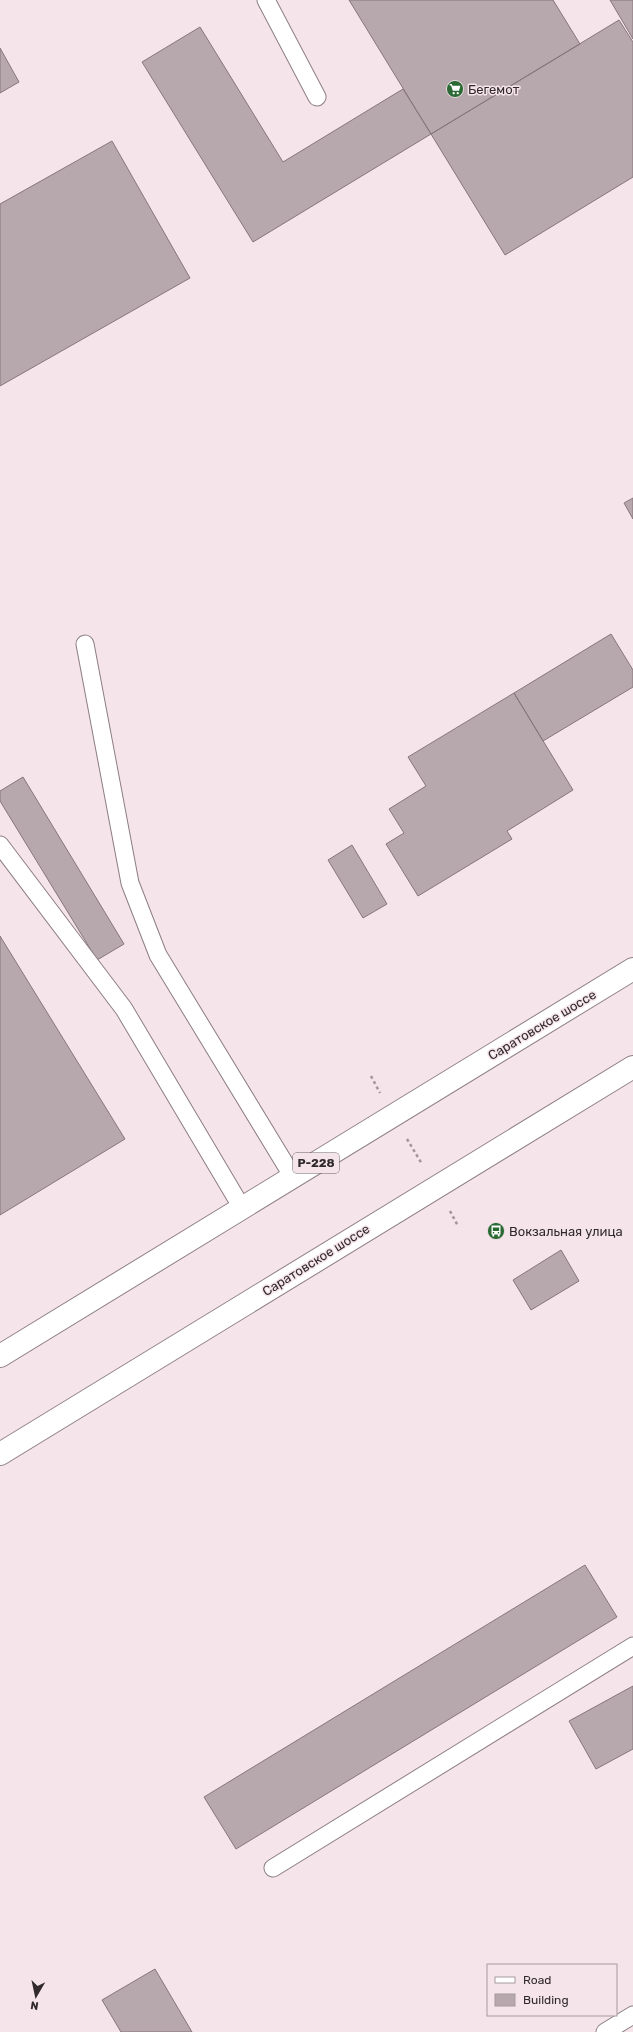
<svg xmlns="http://www.w3.org/2000/svg" width="633" height="2032" font-family="Rubik,sans-serif">
<style>
.building{fill:#b7a8ad;stroke:#86777c}
.lines{fill:none;stroke-linecap:round;stroke-linejoin:round}
.lane-casing{stroke:#8d7e83;stroke-width:19}
.primary-casing{stroke:#8d7e83;stroke-width:24}
.path{stroke:#a2969a;stroke-width:2.5;stroke-dasharray:3 3;stroke-linecap:butt}
.lane{stroke:#fff;stroke-width:17}
.primary{stroke:#fff;stroke-width:22}
.labels{text-anchor:middle;dominant-baseline:central;stroke-width:3;stroke-linejoin:round;paint-order:stroke}
.shield{fill:#f5e4ea;stroke:#6b6265;stroke-width:1}
.shield-label{font-size:12px;font-weight:bold;fill:#302a2c}
.poi-label{font-size:13px;fill:#302a2c;stroke:#f5e4ea;text-anchor:start}
.street-label{font-size:13px;fill:#302a2c;stroke:#f5e4ea}
</style>
<rect width="100%" height="100%" fill="#f5e4ea"/>
<path class="building" d="M349,0H553L580,44L431,134Z
M610,0H633V39Z
M619,20L633,42V177L505,255L431,134Z
M200,27L283,162L403,89L431,134L253,242L142,62Z
M0,48L19,82L0,93Z
M112,141L190,278L0,386V204Z
M633,498V519L624,503Z
M611,634L633,670V687L543,741L514,693Z
M514,693L573,790L507,831L512,839L418,896L386,844L404,833L389,809L426,786L408,757Z
M23,777L124,944L97,960L0,801V791Z
M352,845L387,904L363,918L328,860Z
M0,936L125,1139L0,1215Z
M561,1250L579,1281L531,1310L513,1280Z
M585,1565L617,1617L236,1849L204,1797Z
M633,1686V1749L596,1769L569,1721Z
M155,1969L192,2032H121L102,2000Z"/>
<g class="lines">
<g class="lane-casing">
<path id="lane" d="M266,0L317,97
M85,644L130,883L158,955L293,1177
M0,845L124,1009L242,1208
M273,1868L633,1646
M605,2032L633,2015"/>
</g>
<g class="primary-casing">
<path id="primary" d="M0,1356L633,969
M0,1454L633,1067"/>
</g>
<path class="path" d="M371,1076L380,1093
M407,1139L422,1164
M450,1211L458,1226"/>
<use href="#lane" class="lane"/>
<use href="#primary" class="primary"/>
</g>
<defs>
<g id="supermarket-disc" transform="scale(0.9)"><circle r="9.5" fill="#2a6933" stroke="#f5e4ea"/><path d="M-6-5.5h2.5l.6 2H6L4.5 2H-2.5L-4.4-4H-6ZM-1.5 3.2a1.3 1.3 0 1 0 .1 0ZM3 3.2a1.3 1.3 0 1 0 .1 0Z" fill="#fff"/></g>
<g id="bus-disc" transform="scale(0.9)"><circle r="9.5" fill="#2a6933" stroke="#f5e4ea"/><path d="M-5-6H5V4H4V6H2V4H-2V6H-4V4H-5ZM-3.5-4V0h7V-4ZM-3.5 1.2v1.5H-2V1.2ZM2 1.2v1.5H3.5V1.2Z" fill="#fff"/></g>
</defs>
<g fill-rule="evenodd">
<use href="#supermarket-disc" x="455" y="89"/>
<use href="#bus-disc" x="496" y="1231"/>
</g>
<g class="labels">
<rect class="shield" x="293" y="1153" width="46" height="20" rx="3"/>
<g class="shield-label">
<text x="316" y="1163">Р-228</text>
</g>
<g class="poi-label">
<text x="468" y="89">Бегемот</text>
<text x="509" y="1231">Вокзальная улица</text>
</g>
<g class="street-label">
<text transform="translate(542 1025) rotate(-31)">Саратовское шоссе</text>
<text transform="translate(316 1260) rotate(-32)">Саратовское шоссе</text>
</g>
</g>
<rect x="487" y="1964" width="130" height="52" fill="#f5e4ea" stroke="#a69a9e"/>
<rect x="495" y="1977" width="20" height="6" fill="#ffffff" stroke="#a69a9e"/>
<text x="523" y="1984" font-size="12" fill="#302a2c">Road</text>
<rect x="495" y="1994" width="20" height="12" fill="#b7a8ad" stroke="#a69a9e"/>
<text x="523" y="2004" font-size="12" fill="#302a2c">Building</text>
<g transform="translate(36 1996) rotate(189)" stroke="#f5e4ea" stroke-width="3" paint-order="stroke">
<path d="M0-3L7 15L0 10L-7 15Z" fill="#302a2c"/>
<text y="-6" font-size="11" font-weight="bold" text-anchor="middle" fill="#302a2c">N</text>
</g>
</svg>
